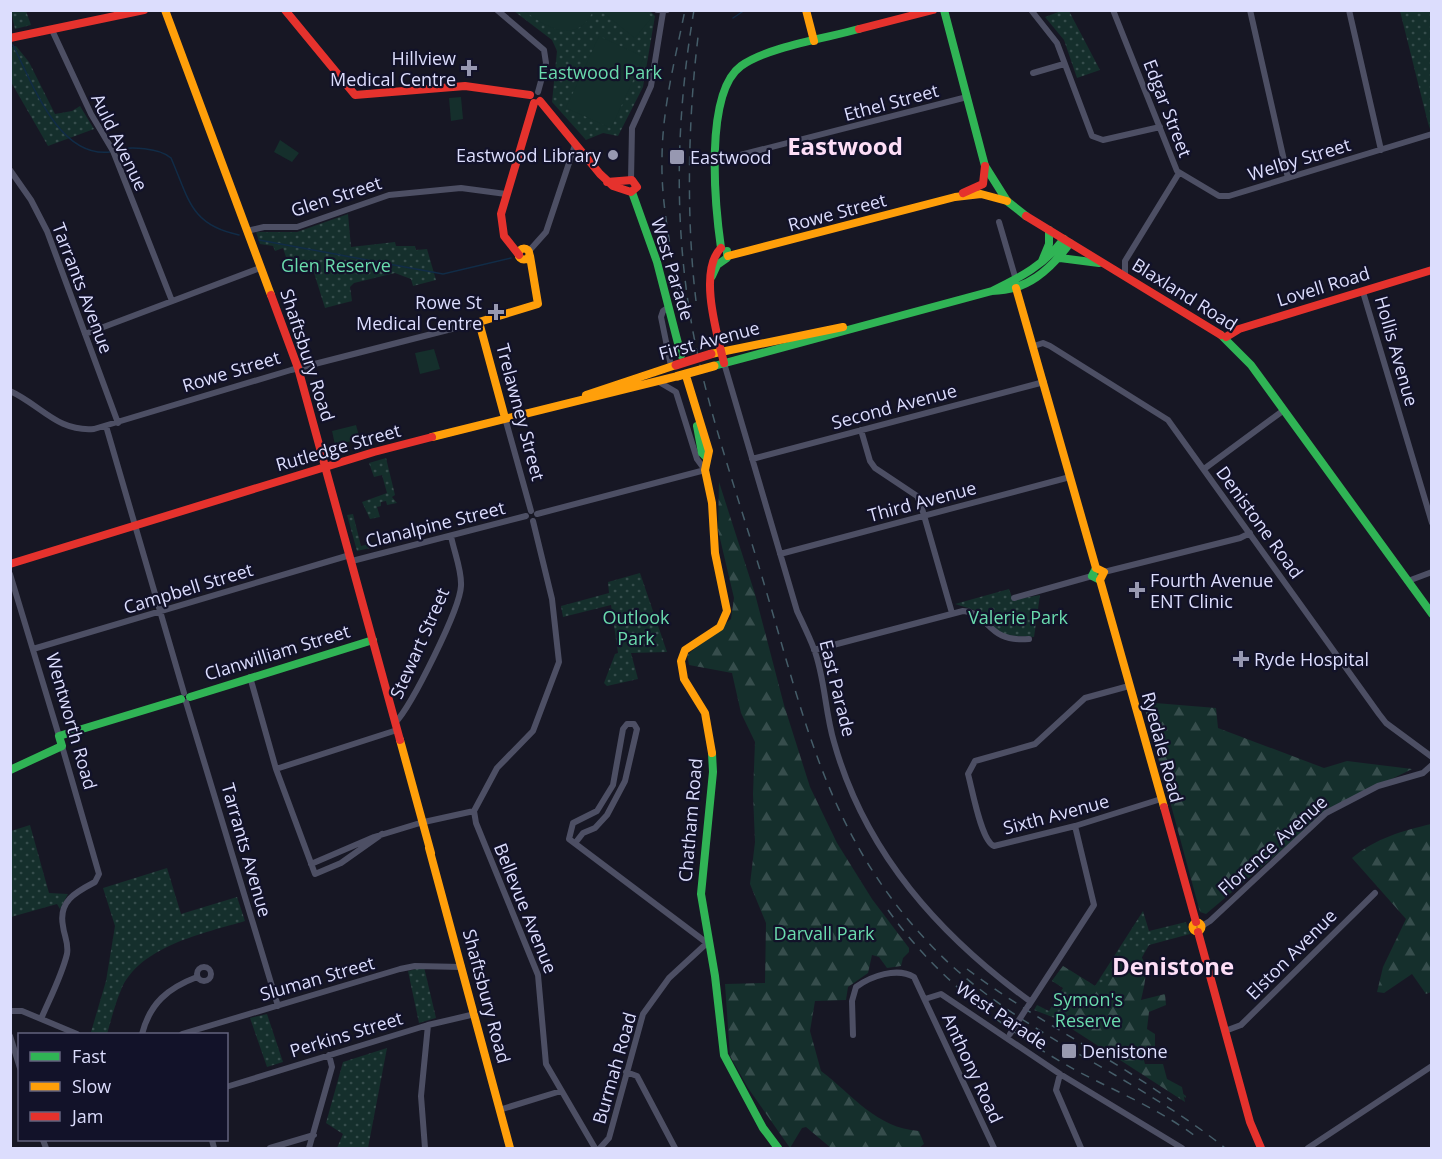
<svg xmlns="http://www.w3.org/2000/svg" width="1442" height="1159" font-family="'Open Sans',sans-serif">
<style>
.green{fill:url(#green-dots)}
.forest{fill:url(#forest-firs)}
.pitch{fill:#152f2c}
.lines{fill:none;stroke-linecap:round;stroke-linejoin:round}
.stream{stroke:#112c47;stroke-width:1.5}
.street{stroke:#4d4f64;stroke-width:6}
.fast{stroke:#30b455;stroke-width:8}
.slow{stroke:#ff9f0a;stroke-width:8}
.jam{stroke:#e5322d;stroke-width:8}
.rail{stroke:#455d69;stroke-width:1.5;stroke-dasharray:9 8;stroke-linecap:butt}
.street-bridge{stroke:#4d4f64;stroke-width:6}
.slow-bridge{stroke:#ff9f0a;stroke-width:9}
.jam-bridge{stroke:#e5322d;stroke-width:9}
.poi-dot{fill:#9798b1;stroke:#121229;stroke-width:2}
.labels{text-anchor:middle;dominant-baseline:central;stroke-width:4.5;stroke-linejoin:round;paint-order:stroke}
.poi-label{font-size:18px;fill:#dcddfd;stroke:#121229;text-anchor:start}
.park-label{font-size:18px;fill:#6adbad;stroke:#121229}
.street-label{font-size:18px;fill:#dcddfd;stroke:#121229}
.district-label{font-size:24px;font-weight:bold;fill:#fddef7;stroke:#121229}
</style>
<defs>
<pattern id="green-dots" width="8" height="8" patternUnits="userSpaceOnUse" patternTransform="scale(1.5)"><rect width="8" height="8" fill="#152f2c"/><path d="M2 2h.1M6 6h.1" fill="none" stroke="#364d4c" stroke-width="1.8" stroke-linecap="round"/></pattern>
<pattern id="forest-firs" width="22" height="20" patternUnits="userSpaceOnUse" patternTransform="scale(1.5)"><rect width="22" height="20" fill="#152f2c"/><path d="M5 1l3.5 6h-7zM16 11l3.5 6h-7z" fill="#364d4c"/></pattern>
</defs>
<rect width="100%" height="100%" fill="#171724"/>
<path class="green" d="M649,10L655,16L643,87L618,136L603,133L586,140L552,102L557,51L552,40L514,11Z
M11,11H26L31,25L15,29Z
M1061,11H1069L1100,70L1077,78L1064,40L1045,17Z
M1400,11H1431V132L1428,123Z
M16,46L29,62L55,114L72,111L80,106L94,129L48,146L11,82V47Z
M348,214L351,247L395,242L396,246H415L416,250L427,249L436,280L413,286L411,279L395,273L354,283L350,287L352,301L325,308L310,260L289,266L283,248L275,251L273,246L260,244L256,232H297Z
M386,458L395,495L392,497L397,503L387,505L386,501L381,502V506L377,507L380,517L370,519L362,502L387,493L382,475L374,477L369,463Z
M353,514L361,546L373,543L374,547L357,551L347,515Z
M640,573L667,652L631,653L638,679L607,686L604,683L615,654L618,653L611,605L563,617L561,606L609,593L608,582Z
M1009,589L1013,600L1040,595L1034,637L1002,635L993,628L981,612L955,604Z
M30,825L49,893L68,894L60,909L57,904L11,917V831Z
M167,868L181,914L237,897L245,921C205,933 139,946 121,990C115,1004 111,1020 107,1034L91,1032L106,981L115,926L103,888Z
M1143,911L1149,931L1186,922L1190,934L1149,945L1141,959V1064L1186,1096V1098L1055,1018L1034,1010L1037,1005L1049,1011L1063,988L1052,981L1063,966L1095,986Z
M424,967L436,1018L419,1023L408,971Z
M267,1014L283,1062L267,1067L250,1018Z
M387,1048L368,1148H337L343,1134L326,1123L343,1062Z"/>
<path class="forest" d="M719,482L755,594L784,705L810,787L837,843L872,899L909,948V952L903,958L901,966L887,968L879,957L872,955L868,973L848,987L846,1000L815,1001L810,1031L821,1071C853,1095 876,1128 919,1131L924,1144L919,1148H831L806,1127L802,1128L790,1148L748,1088L730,1056L725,984L765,983L766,923L750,884L755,842L753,794L755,742L741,713L732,673L689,665L687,655L731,619L734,598L718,530Z
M1143,702L1216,708L1218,728L1324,768L1347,761L1412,769L1329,810L1206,914L1200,912Z
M1431,824V992L1426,994L1412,974L1384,993L1377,992L1383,967L1406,919L1352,858C1376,838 1402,831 1431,824Z
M1132,946C1151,961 1146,979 1141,1000L1165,994L1166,1005L1149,1012L1147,1029L1155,1034V1049L1142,1054L1145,1064H1163L1167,1079L1182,1087L1185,1102L1055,1018L1073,991L1052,981L1063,966L1095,986L1113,976L1118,954Z"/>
<path class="pitch" d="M525,11H593C578,45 546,28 525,11Z
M601,11H643L652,17L635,38Z
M599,36L644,57L611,128L566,108Z
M461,97L463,119L451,121L449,98Z
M280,140L299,153L292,162L274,152Z
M434,349L440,369L420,374L415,353Z
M356,425L360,439L335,445L332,431Z"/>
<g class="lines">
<path class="stream" d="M733,18L745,10
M13,45C32,82 58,158 110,152
M116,150C130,146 160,148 171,158C189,199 190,225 239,235
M259,240L443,274L511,258"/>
<path class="street" d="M497,10L544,50L546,63L538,92
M657,10H667
M1031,10L1057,43L1092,136L1103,140L1160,127
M1113,10L1177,171L1219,196H1229L1432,134
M1250,10L1288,178
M1349,10L1381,150
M52,30L91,114L113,151L172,301
M1033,73L1064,64
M717,161L967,97
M10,170L31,200L47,231L118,423
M631,180L632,128L651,86L663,12
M999,222L1016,280
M247,231L264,227H297L389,195L461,188L506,194
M529,251L546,232L575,145
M1125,275V261L1179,173
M1363,292L1432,523
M669,307L663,311L661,317L671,366
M85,334L260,268
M1034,346L1043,343L1050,346L1168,420L1379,714L1386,723L1432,757
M724,363L797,611C803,624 809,636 814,649C825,678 825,712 834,742C865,853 940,936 1031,1002
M10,391C41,405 57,432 94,429L291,370L479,322
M505,418L531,511
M106,426L184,693
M861,430L870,461L875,468L917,496L921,505L952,613
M752,459L1044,382
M1204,469L1284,410
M537,514L705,470L697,459L676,392L659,382
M780,554L1070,477
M352,561L526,516
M1104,572L1240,538L1250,533
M10,574L59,736
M1408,581L1432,572
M1014,598L1092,576
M33,649L350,555
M814,650L963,611C991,613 986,643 1029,639
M250,677L276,769L315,874L341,863L382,834
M1129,686L1085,698L1035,744L975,761L968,774C972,788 981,841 994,846L1075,826L1161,799
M186,702L278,1006
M395,723C412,705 460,609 461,586C462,570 454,552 451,536
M276,769L397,730
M474,811L476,823L538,975L546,1064L595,1148
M424,822L474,811L497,768L533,731L559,662L552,599L533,521
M576,842L583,833L595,828L607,815L625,781L637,729L634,724H627L623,729L613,785L597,811L573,823L569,839L707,943L669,978L643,1014L609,1138L600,1148
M311,864L374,837L420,823
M1202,926L1210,921L1326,813L1378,786L1423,773L1432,765
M197 974a7 7 0 1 1 14 0a7 7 0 1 1-14 0Z
M925,999L941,994L1060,1074L1182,1148
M1029,1005L1094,905L1075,826
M10,1011H22L77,1034
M41,1019C50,998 62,975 67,954C69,943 64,936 63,926C58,901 76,892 95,882L99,874L62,746
M1225,1031L1241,1025L1375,893
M142,1034C150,1003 168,988 197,977
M182,1034L400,969L415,966L462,967
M853,1035L852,1001L856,987C871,976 897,967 914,977L994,1148
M10,1036L20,1068
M626,1072L637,1076L675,1148
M1060,1074L1056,1090L1081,1148
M226,1087L428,1025L475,1014
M499,1110L561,1091
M43,1140L46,1148
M212,1140L214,1148
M270,1148L314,1135
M309,1148L332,1067L329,1055
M425,1148L421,1096L428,1025
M1308,1148L1432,1066"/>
<path class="fast" d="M944,10L985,166L1007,201L1026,216
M632,192L657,262L681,355
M721,248C715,206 704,93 741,66C767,47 827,38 859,29
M1060,258L1099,263
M1042,261L1049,244V230
M712,276L717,265L727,258V251
M992,291C1021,277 1044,265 1064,239
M1221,335L1251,365L1432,614
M714,366L992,291C1027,291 1050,270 1070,243
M697,426L702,453L706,457
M1096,568L1092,576L1100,580
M190,697L373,640
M712,753L713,772L701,894L715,976L724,1055L763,1128L778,1148
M10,770L62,746L59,736L181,699"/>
<path class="slow" d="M165,10L271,295
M806,10L814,41
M518.5 254a5.5 5.5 0 1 1 11 0a5.5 5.5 0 1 1-11 0Z
M728,256L955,197L981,194L1007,201
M1016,288L1096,568
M711,354L843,327
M687,379L709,451L705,470L712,503L715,553L727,611L720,627L685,650L681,661L684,679L705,713L712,753
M586,395L676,365
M505,418L479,322L538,304L530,256
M432,437L678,376
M1096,568L1104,572L1100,580
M1100,580L1164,807
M400,740L431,853
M429,848L510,1148
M1192.5 927a4.5 4.5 0 1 1 9 0a4.5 4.5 0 1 1-9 0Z"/>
<path class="jam" d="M285,10L355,95L465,86L530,95
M859,29L933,10
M10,38L144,10
M540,101L600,174L613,186L631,192L637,187L632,180L607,182
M963,193L983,184L985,166
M1026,216L1221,335
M721,248C698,271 717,334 724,363
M519,255L504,236L501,214L534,103
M271,295L298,368L400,740
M1226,337L1239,329L1432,270
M10,564L374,452L432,437
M1164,807L1196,922
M1198,932L1250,1122L1261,1148"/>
<path class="rail" d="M694,10C675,122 673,236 696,347C713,428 742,508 765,587C805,721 828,834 926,940C1010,1032 1130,1071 1225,1148
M678,292C671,248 661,204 662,160C662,109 675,60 685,10
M696,301C686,219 688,119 698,37
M888,910C937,979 1006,1032 1079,1072C1119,1093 1163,1111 1199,1139
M967,969C1032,1018 1105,1054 1172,1101"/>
<path class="street-bridge" d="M1010,1034L1028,1006"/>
<path class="slow-bridge" d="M678,376L714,366"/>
<path class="jam-bridge" d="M676,365L711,354"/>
</g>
<g class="poi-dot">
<path d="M466 59h6v6h6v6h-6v6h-6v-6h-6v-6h6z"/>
<circle cx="613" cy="155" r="6"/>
<rect x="669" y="149" width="16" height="16" rx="3"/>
<path d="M493 303h6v6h6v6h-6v6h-6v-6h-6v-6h6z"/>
<path d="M1134 581h6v6h6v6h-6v6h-6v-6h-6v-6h6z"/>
<path d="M1238 650h6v6h6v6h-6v6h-6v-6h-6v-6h6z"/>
<rect x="1061" y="1043" width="16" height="16" rx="3"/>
</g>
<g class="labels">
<g class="poi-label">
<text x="456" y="58" text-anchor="end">Hillview<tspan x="456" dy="21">Medical Centre</tspan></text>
<text x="601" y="155" text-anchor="end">Eastwood Library</text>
<text x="690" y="157">Eastwood</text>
<text x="482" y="302" text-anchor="end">Rowe St<tspan x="482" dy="21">Medical Centre</tspan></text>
<text x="1150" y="580">Fourth Avenue<tspan x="1150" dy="21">ENT Clinic</tspan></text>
<text x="1254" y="659">Ryde Hospital</text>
<text x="1082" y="1051">Denistone</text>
</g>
<g class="park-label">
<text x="600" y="72">Eastwood Park</text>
<text x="336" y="265">Glen Reserve</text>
<text x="636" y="617">Outlook<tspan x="636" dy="21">Park</tspan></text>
<text x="1018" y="617">Valerie Park</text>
<text x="824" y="933">Darvall Park</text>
<text x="1088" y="999">Symon's<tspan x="1088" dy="21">Reserve</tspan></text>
</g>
<g class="street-label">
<text transform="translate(891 102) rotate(-15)">Ethel Street</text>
<text transform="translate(1168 108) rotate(69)">Edgar Street</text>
<text transform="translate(120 142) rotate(64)">Auld Avenue</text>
<text transform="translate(1299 159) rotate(-17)">Welby Street</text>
<text transform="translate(336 196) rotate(-18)">Glen Street</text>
<text transform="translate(837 212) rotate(-15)">Rowe Street</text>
<text transform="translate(673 269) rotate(73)">West Parade</text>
<text transform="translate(1323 286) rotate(-17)">Lovell Road</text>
<text transform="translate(83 288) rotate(69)">Tarrants Avenue</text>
<text transform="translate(1185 294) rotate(32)">Blaxland Road</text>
<text transform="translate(709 340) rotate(-15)">First Avenue</text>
<text transform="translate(1397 351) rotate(74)">Hollis Avenue</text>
<text transform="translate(308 355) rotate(72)">Shaftsbury Road</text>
<text transform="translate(231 371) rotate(-17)">Rowe Street</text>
<text transform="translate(894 406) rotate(-15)">Second Avenue</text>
<text transform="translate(521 412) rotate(75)">Trelawney Street</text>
<text transform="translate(338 447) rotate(-16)">Rutledge Street</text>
<text transform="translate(922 501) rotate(-15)">Third Avenue</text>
<text transform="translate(1260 522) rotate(54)">Denistone Road</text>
<text transform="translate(435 524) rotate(-14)">Clanalpine Street</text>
<text transform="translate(188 588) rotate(-17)">Campbell Street</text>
<text transform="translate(419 643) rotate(-66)">Stewart Street</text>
<text transform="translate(277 652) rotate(-17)">Clanwilliam Street</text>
<text transform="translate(838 688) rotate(76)">East Parade</text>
<text transform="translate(72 721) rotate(74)">Wentworth Road</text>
<text transform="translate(1163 747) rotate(75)">Ryedale Road</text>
<text transform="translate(1056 814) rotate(-15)">Sixth Avenue</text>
<text transform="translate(690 820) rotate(-85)">Chatham Road</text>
<text transform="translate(1272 845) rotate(-42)">Florence Avenue</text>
<text transform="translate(247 850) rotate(74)">Tarrants Avenue</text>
<text transform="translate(526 908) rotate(68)">Bellevue Avenue</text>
<text transform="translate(1291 954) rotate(-45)">Elston Avenue</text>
<text transform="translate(317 978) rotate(-16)">Sluman Street</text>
<text transform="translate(487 996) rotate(75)">Shaftsbury Road</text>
<text transform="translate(1002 1015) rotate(34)">West Parade</text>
<text transform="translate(346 1034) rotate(-17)">Perkins Street</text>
<text transform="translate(614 1068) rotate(-74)">Burmah Road</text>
<text transform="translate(973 1068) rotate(65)">Anthony Road</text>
</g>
<g class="district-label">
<text x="845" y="145">Eastwood</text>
<text x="1173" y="965">Denistone</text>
</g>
</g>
<rect width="1442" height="1159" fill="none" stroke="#dcddfd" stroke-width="24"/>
<rect x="18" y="1033" width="210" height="108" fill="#121229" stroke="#63637e" stroke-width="1.5"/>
<rect x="30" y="1052" width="30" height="9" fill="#30b455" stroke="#63637e" stroke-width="1.5"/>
<text x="72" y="1063" font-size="18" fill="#dcddfd">Fast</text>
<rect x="30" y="1082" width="30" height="9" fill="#ff9f0a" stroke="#63637e" stroke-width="1.5"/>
<text x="72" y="1093" font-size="18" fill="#dcddfd">Slow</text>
<rect x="30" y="1112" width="30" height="9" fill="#e5322d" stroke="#63637e" stroke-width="1.5"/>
<text x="72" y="1123" font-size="18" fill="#dcddfd">Jam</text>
</svg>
